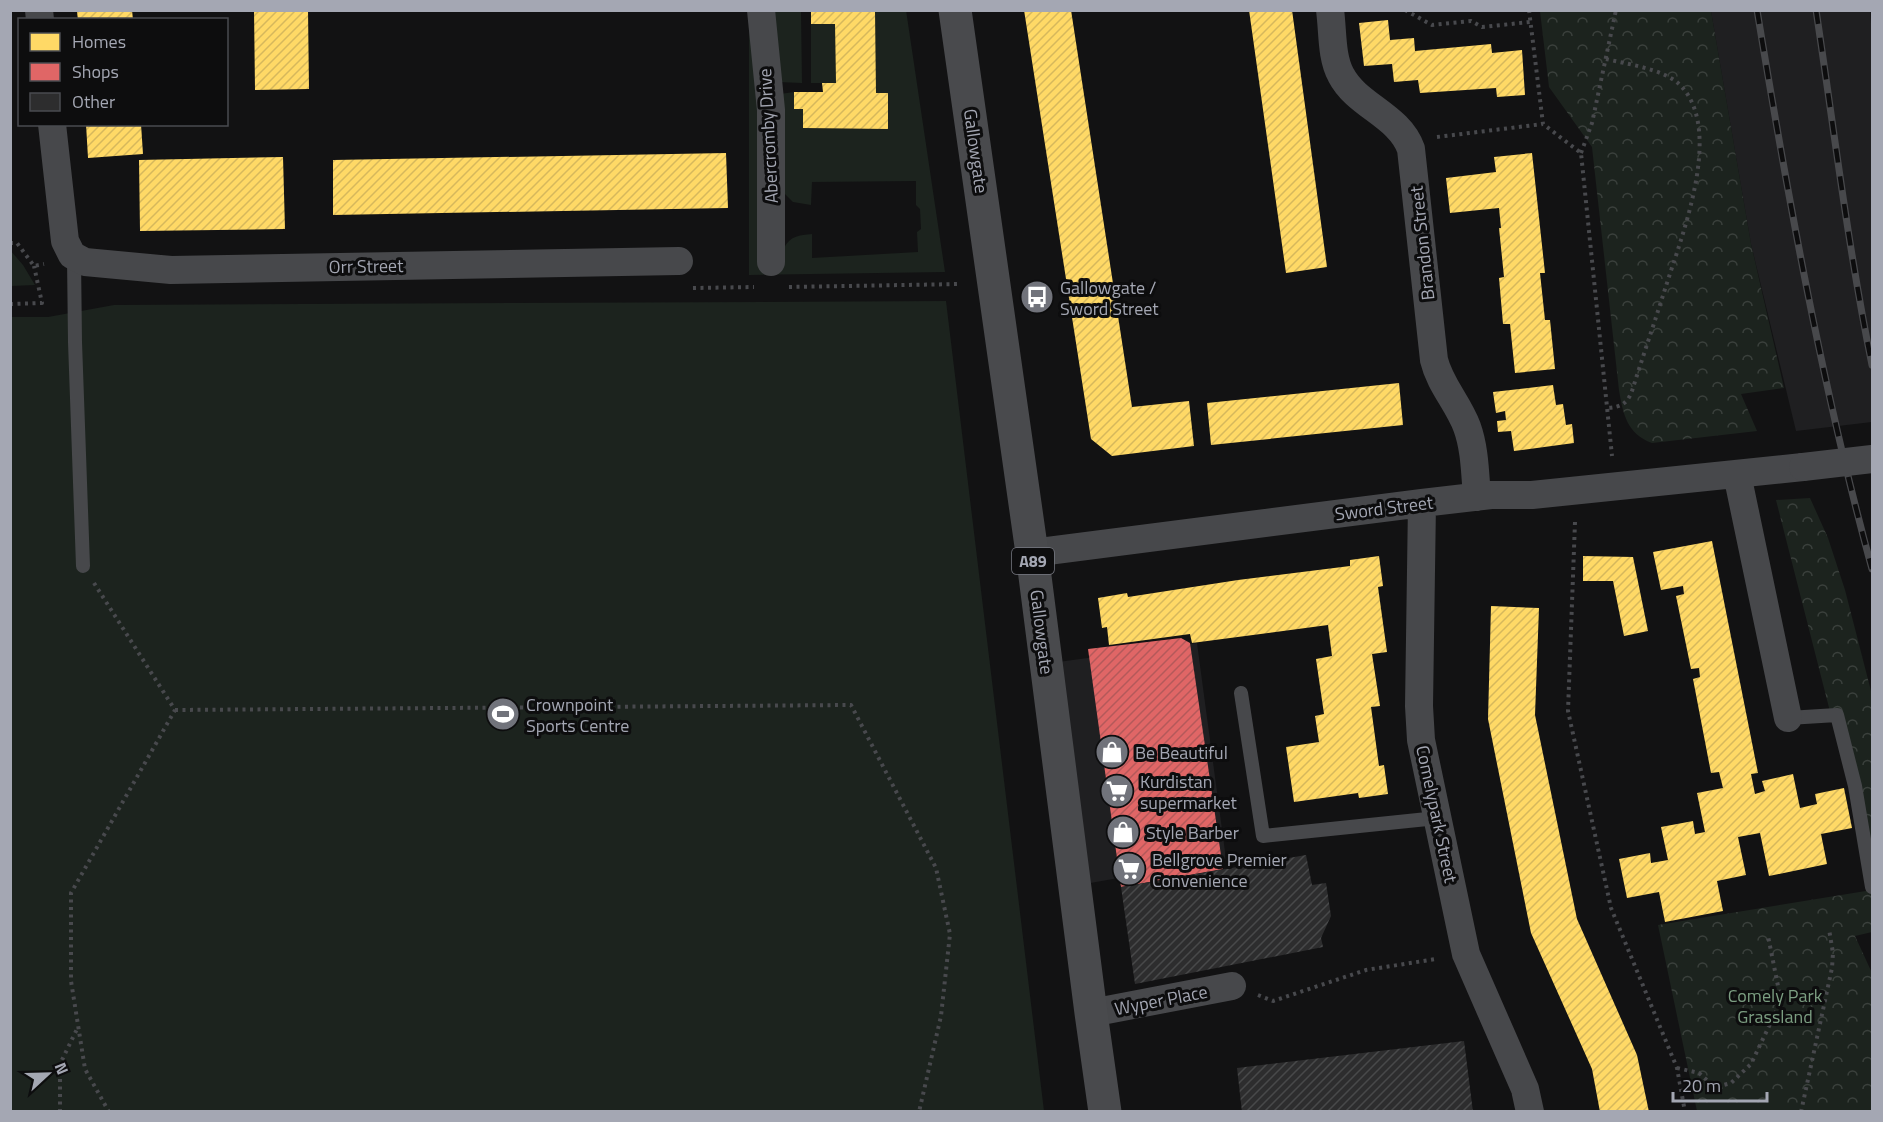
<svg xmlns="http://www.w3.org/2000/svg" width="1883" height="1122" font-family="'Titillium Web',sans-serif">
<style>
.built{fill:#1f1f21}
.green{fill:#1c231e}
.park{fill:url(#park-crowns)}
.homes{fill:url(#homes-hatch)}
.shops{fill:url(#shops-hatch)}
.building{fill:url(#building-hatch)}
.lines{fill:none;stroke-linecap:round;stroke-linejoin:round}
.path{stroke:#48494d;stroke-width:4;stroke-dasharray:3 4.5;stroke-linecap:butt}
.lane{stroke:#47484b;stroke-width:14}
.street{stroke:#47484b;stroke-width:28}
.primary{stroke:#494a4d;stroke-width:33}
.rail-casing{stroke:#48494c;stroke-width:7}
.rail{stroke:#0d0d0e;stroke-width:4.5;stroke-dasharray:14;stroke-linecap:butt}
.street-bridge{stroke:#47484b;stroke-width:28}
.labels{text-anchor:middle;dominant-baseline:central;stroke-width:6;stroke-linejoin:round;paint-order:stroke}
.shield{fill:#0d0d0e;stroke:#777982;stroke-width:1.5}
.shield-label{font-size:16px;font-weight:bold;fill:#a4a7b3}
.street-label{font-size:18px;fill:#a4a7b3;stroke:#0d0d0e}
.poi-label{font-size:18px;fill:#a4a7b3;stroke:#0d0d0e;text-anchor:start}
.park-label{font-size:18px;fill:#7c9e82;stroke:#0d0d0e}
</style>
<defs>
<pattern id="park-crowns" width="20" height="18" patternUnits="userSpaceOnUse" patternTransform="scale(1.5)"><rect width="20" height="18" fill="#1c231e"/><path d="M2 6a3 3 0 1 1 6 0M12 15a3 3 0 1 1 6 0" fill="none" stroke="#3a403c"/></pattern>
<pattern id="homes-hatch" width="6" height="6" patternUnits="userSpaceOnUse" patternTransform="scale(1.5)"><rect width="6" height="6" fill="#ffd966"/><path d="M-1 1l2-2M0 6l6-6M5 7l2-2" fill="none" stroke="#d6b85c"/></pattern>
<pattern id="shops-hatch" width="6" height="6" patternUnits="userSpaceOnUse" patternTransform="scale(1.5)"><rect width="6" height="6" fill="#e06666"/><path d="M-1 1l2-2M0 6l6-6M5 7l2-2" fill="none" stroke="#b4595a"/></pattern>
<pattern id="building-hatch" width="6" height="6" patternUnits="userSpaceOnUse" patternTransform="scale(1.5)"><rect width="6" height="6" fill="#2d2d2e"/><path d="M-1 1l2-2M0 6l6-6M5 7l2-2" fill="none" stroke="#48494a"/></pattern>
</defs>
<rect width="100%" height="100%" fill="#121213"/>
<path class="built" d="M1711,11H1870L1872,35V422L1796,431L1751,244Z
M1197,643L1226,859L1079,885L1051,663Z"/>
<path class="green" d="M906,10L945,272L749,275V11L784,248C790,236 799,235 812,234V258L918,252L917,232L921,229L920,209L916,205V181L812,182L811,205L793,202L782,191L780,94L794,92V109H803V128L888,129V94L876,93L875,11Z
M771,11H801L802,83L778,82Z
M811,24H835L836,83H811Z
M10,250L23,265L35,285L11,286Z
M946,301L1044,1111H11V317H48L114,305Z"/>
<path class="park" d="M1540,11H1711L1751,244L1784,388L1741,394L1757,431L1652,443C1627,434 1623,414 1619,390L1592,147L1549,87Z
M1810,498L1828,538L1845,590L1872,695V876L1776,500Z
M1872,890V932L1855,936L1872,973V1111H1697L1658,925Z"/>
<path class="homes" d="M99,10H132L133,20H78L77,12Z
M254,10H308L309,89L255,90Z
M811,10H875L876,93H888V129L803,128V109H794V92H823L822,83H836L835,24H811Z
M1024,10H1071L1132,407L1189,401L1194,446L1112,456L1091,439Z
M1249,10H1292L1327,267L1286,273Z
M1388,20L1390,40L1414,38L1415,51L1491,44L1492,53L1522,50L1525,95L1497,97L1496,88L1420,93L1418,80L1394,82L1392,64L1364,66L1359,23Z
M86,124H141L143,154L88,158Z
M726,153L728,208L333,215V160Z
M1532,153L1545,273H1540L1545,320H1550L1555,369L1515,373L1510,324H1503L1499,278L1504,277L1499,228H1501L1499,208L1450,213L1446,178L1496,172L1494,157Z
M283,157L285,229L140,231L139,160Z
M1399,383L1403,425L1211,445L1207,403Z
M1553,385L1556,405L1563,404L1566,425L1572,424L1574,443L1514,451L1511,431L1498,432L1497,421L1506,420L1505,411L1496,413L1493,392Z
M1712,541L1758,773L1751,774L1755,794L1765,791L1762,781L1793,774L1800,808L1817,804L1815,794L1844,788L1852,828L1821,834L1827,864L1769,876L1760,833L1738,837L1746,875L1717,881L1723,911L1665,922L1659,892L1627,898L1619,859L1650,853L1651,863L1668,860L1661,827L1693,821L1695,834L1705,832L1697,793L1723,788L1719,772L1711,773L1693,679L1700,677L1699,668L1691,669L1676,596L1684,594L1683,586L1661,590L1653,552Z
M1379,556L1383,586L1378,587L1387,652L1372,654L1380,706L1371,707L1379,766L1384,765L1388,794L1359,798L1358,793L1294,802L1286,747L1319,742L1315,716L1324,714L1316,659L1332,656L1328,625L1192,643L1190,634L1109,645L1107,627L1102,628L1098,598L1127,593L1128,597L1238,580L1350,566V560Z
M1583,556L1633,557L1648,631L1624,636L1613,581H1583Z
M1491,606L1539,608L1535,715L1577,919L1637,1055L1649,1112H1600L1592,1069L1531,933L1488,719Z"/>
<path class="shops" d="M1181,638L1190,643L1223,869L1121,887L1088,649Z"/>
<path class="building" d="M1306,855L1312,885L1326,883L1331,916L1321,938L1323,947L1135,984L1121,887Z
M1464,1041L1473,1112H1242L1237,1068Z"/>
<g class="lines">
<path class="path" d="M1405,10L1432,25L1471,21L1482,27L1530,22
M1529,10L1543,124L1581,153L1612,456
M1606,59C1627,64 1663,69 1679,84C1725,128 1682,235 1666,286C1655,321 1643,356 1632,391C1627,404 1621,407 1607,408
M1437,137L1543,124
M1581,153L1592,123L1616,10
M10,243H17L34,266L44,264
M789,287L961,284
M693,288L754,287
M10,304L42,303L34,266
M1575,522L1568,711L1611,908L1677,1068L1685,1112
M94,583L175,710L71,893V981L85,1069L109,1112
M175,710L851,705L936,868L950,934L941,1016L919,1112
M1258,995L1273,1001L1366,970L1436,959
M1677,1068L1699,1073L1710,1083L1720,1086L1731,1083L1751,1064L1781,1001L1768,936
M60,1112V1064L78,1027
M1801,1112L1832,968L1833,953L1829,929"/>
<path class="lane" d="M74,258L75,342L83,566
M1241,693L1263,836L1437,818
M1788,718L1837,715L1855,786L1872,887"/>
<path class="street" d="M39,10L40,20
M761,10L771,110V262
M1330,10C1333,31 1331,57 1341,75C1357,106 1399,115 1411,149L1434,360C1440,385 1458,403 1467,427C1475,449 1475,474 1477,497
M52,124L65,241L72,255L85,262L171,270L679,261
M1737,474L1788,718
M1422,503L1419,706L1421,740L1466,954L1525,1089L1530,1112
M1032,553L1422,503L1491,495H1532L1803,467
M1091,1013L1232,986"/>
<path class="primary" d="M955,10L1032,553L1091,1013L1105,1112"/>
<g class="rail-casing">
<path id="rail" d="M1757,10C1788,198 1822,386 1872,569
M1816,10C1834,129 1848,248 1872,365"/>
</g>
<use href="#rail" class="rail"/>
<path class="street-bridge" d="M1803,467L1872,459"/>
</g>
<defs>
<g id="bus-disc" transform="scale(1.725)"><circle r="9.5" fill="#71737b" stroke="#0d0d0e"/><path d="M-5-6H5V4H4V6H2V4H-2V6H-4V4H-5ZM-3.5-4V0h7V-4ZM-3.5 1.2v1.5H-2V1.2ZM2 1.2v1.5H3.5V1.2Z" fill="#fff"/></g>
<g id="stadium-disc" transform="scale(1.725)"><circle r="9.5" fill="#71737b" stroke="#0d0d0e"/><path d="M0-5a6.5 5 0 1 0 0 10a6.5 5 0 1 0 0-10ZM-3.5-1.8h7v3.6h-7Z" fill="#fff"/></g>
<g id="shop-disc" transform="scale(1.725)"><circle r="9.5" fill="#71737b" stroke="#0d0d0e"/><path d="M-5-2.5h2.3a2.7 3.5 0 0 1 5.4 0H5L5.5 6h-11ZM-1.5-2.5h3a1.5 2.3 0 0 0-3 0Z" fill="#fff"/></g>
<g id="supermarket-disc" transform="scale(1.725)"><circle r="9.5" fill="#71737b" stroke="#0d0d0e"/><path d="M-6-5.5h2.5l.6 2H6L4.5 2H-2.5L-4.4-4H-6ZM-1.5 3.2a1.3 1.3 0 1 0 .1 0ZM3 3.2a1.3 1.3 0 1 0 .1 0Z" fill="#fff"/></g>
</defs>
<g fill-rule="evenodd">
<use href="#bus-disc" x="1037" y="297"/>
<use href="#stadium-disc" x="503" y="714"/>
<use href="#shop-disc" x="1112" y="752"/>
<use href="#supermarket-disc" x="1117" y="791"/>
<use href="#shop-disc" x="1123" y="832"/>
<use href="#supermarket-disc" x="1129" y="869"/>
</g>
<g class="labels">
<rect class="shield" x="1012" y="548" width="42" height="26" rx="4.5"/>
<g class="shield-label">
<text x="1033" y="561">A89</text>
</g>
<g class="street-label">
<text transform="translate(768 136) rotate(-93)">Abercromby Drive</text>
<text transform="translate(976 151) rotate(82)">Gallowgate</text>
<text transform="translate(1422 243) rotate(-96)">Brandon Street</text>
<text transform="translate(366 266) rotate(-1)">Orr Street</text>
<text transform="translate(1384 508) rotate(-7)">Sword Street</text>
<text transform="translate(1042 632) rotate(83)">Gallowgate</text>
<text transform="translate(1437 814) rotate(78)">Comelypark Street</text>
<text transform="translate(1161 1000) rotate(-11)">Wyper Place</text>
</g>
<g class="poi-label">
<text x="1060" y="287">Gallowgate /<tspan x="1060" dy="21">Sword Street</tspan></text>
<text x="526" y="704">Crownpoint<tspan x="526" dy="21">Sports Centre</tspan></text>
<text x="1135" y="752">Be Beautiful</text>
<text x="1140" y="781">Kurdistan<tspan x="1140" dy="21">supermarket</tspan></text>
<text x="1146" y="832">Style Barber</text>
<text x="1152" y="859">Bellgrove Premier<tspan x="1152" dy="21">Convenience</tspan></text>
</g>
<g class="park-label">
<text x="1775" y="995">Comely Park<tspan x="1775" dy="21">Grassland</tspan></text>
</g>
</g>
<rect width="1883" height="1122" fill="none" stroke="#a4a7b3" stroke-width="24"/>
<rect x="18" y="18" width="210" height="108" fill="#0d0d0e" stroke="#494b50" stroke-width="1.5"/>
<rect x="30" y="33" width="30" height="18" fill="#ffd966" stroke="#494b50" stroke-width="1.5"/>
<text x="72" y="48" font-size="18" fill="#a4a7b3">Homes</text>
<rect x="30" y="63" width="30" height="18" fill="#e06666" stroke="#494b50" stroke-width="1.5"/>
<text x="72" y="78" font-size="18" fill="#a4a7b3">Shops</text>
<rect x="30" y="93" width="30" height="18" fill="#2d2d2e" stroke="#494b50" stroke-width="1.5"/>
<text x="72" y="108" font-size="18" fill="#a4a7b3">Other</text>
<g transform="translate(48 1074) rotate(68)" stroke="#0d0d0e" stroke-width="4.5" paint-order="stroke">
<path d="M0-4.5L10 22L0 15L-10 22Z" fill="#a4a7b3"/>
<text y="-9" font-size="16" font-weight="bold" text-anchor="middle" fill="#a4a7b3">N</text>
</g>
<path d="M1673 1092v9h94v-9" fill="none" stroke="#a4a7b3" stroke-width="3"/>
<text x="1682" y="1092" font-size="18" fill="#a4a7b3" stroke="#0d0d0e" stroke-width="4.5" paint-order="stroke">20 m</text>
</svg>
